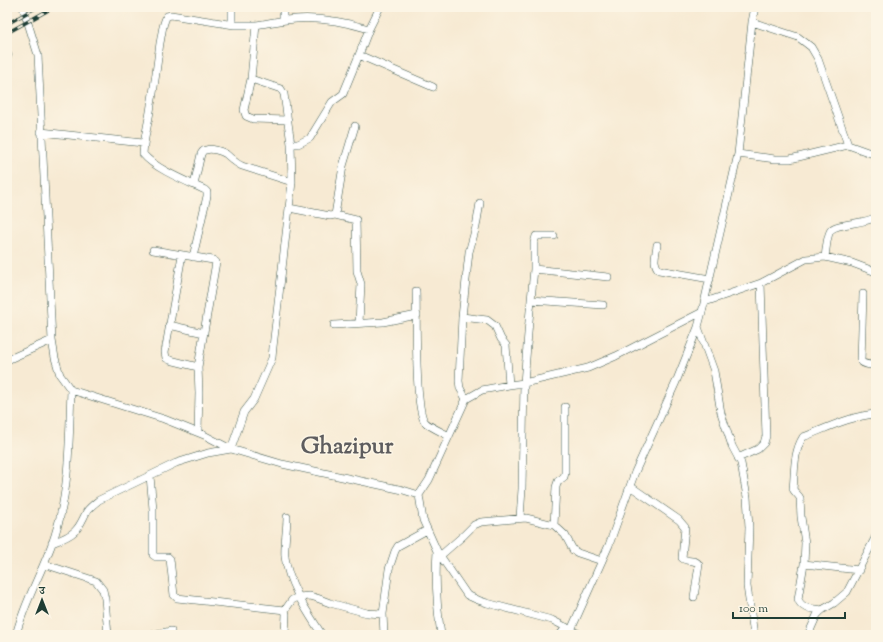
<svg xmlns="http://www.w3.org/2000/svg" width="883" height="642" font-family="'Sorts Mill Goudy','Noto Serif Devanagari',serif">
<style>
.lines{fill:none;stroke-linecap:round;stroke-linejoin:round}
.minor-casing{stroke:#3f574c;stroke-width:8}
.minor{stroke:#fff;stroke-width:7}
.rail-casing{stroke:#1f3d34;stroke-width:3.5}
.rail{stroke:#fcf5e5;stroke-width:2;stroke-dasharray:6;stroke-linecap:butt}
.labels{text-anchor:middle;dominant-baseline:central;stroke-width:3;stroke-linejoin:round;paint-order:stroke}
.town-label{font-size:23px;font-weight:bold;fill:#5e5d5f;stroke:#fcf5e5}
</style>
<rect width="100%" height="100%" fill="#fcf5e5"/>
<filter id="ink" filterUnits="userSpaceOnUse"><feTurbulence type="fractalNoise" baseFrequency=".025" numOctaves="2"/><feDisplacementMap in="SourceGraphic" scale="8" xChannelSelector="R" yChannelSelector="G"/><feConvolveMatrix kernelMatrix="1 2 1 2 8 2 1 2 1" color-interpolation-filters="sRGB"/></filter>
<filter id="wash" filterUnits="userSpaceOnUse"><feTurbulence type="fractalNoise" baseFrequency=".012" numOctaves="4" result="noise"/><feDisplacementMap in="SourceGraphic" scale="16" xChannelSelector="R" yChannelSelector="G"/><feGaussianBlur stdDeviation="0.9" result="paint"/><feColorMatrix in="noise" values="0 0 0 0 0 0 0 0 0 0 0 0 0 0 0 0 0 1.4 0 .05"/><feComposite in="paint" operator="in"/></filter>
<g filter="url(#wash)">
<rect width="100%" height="100%" fill="#f7ead3"/>
</g>
<g filter="url(#ink)">
<g class="lines">
<g class="minor-casing">
<path id="minor" d="M23,7L38,55L52,340L55,358L60,375L71,390L164,419L204,435L231,449L282,464L403,490L419,495L423,520L437,551L467,595L478,600L487,603L552,620L581,635
M283,7V20
M752,22L798,37L811,47L818,59L848,145L876,155
M256,25C269,23 282,20 296,19C321,17 345,22 369,29L359,55L343,94L332,102L310,138L298,144H291
M369,29L380,7
M359,55L433,87
M7,56L8,55
M251,79L244,110L246,116L253,119L288,120
M41,132L143,143
M738,154L775,159H790L848,145
M194,185L201,154C203,151 203,150 206,150C211,148 222,151 226,154C231,158 235,163 242,166L292,182
M289,208L330,216L335,215L343,166L355,126
M335,215L356,220L357,271L361,284L359,323
M657,245C656,254 652,263 659,270L710,279
M153,250L213,260L216,262L198,367L199,393L198,432
M182,255L165,352L166,358L170,360L198,367
M193,257L207,196V192L205,190C188,182 155,169 143,154C144,137 149,121 151,105C155,84 157,64 160,43C162,34 162,24 167,16L171,15L234,25
M825,257C826,251 827,234 831,230C837,223 865,224 876,217
M534,269L608,277
M416,291C417,313 414,410 425,422C428,426 444,433 449,436
M863,294L861,361C864,365 871,365 876,365
M531,300L603,305
M705,302L761,283L806,259L825,257L852,263L876,272
M462,317L487,320L495,326L501,339L506,345L509,385
M169,325L204,333
M334,325L383,322L417,315
M698,327L714,371L721,413L732,446L741,463L747,497L749,527L747,586L754,635
M7,360L52,340
M466,399L460,388L459,381L462,317L469,252L476,227L480,203
M738,458L758,449L764,443L766,436L761,283
M150,476L153,509V555L156,557H168L170,559L174,595L177,598L285,610
M630,486L679,520L685,527L682,558C687,563 696,558 699,565L694,597
M419,495L429,480L466,399L482,390L509,385L524,383L588,368L616,356L702,312L738,154L752,22L755,7
M287,517C287,529 284,545 285,557C289,586 307,611 322,635
M520,518L522,489L524,383L529,321L534,269V243L536,236H554
M554,525L565,535L573,550L578,553L602,561
M52,543C60,540 69,537 75,531C81,525 83,518 87,511C90,507 94,504 99,500L176,463L208,453L231,449L244,412L254,399L272,358L273,347L292,182L291,144L284,94L281,89L251,79L256,25H234L232,21V7
M437,551C435,579 437,608 441,635
M440,556L464,535L474,525L481,522L526,518L554,525L556,487L558,481L564,477L565,473V407
M44,564L96,581L103,590L105,599L108,635
M804,564L859,570
M822,610C811,608 802,610 798,599L804,564L805,543L801,517L800,498C798,494 795,493 793,489C795,472 793,453 803,437C827,428 850,416 876,414
M571,630L609,545L635,472L676,382L698,327L702,312
M16,635C25,600 44,569 55,535C70,489 69,439 71,390
M152,635L171,631
M285,635L286,614L285,610L292,600L298,597L310,596L317,598L330,603L367,613L383,614
M384,635L383,614L389,569L395,551L398,546L427,530
M560,635L566,627
M808,635L817,615L822,610L834,603L847,592L876,536"/>
</g>
<use href="#minor" class="minor"/>
<g class="rail-casing">
<path id="rail" d="M7,24L37,7
M7,33L54,7"/>
</g>
<use href="#rail" class="rail"/>
</g>
</g>
<g class="labels">
<g class="town-label">
<text x="347" y="447">Ghazipur</text>
</g>
</g>
<rect width="883" height="642" fill="none" stroke="#fcf5e5" stroke-width="24"/>
<g transform="translate(42 600)" stroke="#fcf5e5" stroke-width="3" paint-order="stroke">
<path d="M0-3L7 15L0 10L-7 15Z" fill="#1f3d34"/>
<text y="-6" font-size="11" font-weight="bold" text-anchor="middle" fill="#1f3d34">उ</text>
</g>
<path d="M733 612v6h112v-6" fill="none" stroke="#1f3d34" stroke-width="2"/>
<text x="739" y="612" font-size="12" fill="#1f3d34" stroke="#fcf5e5" stroke-width="3" paint-order="stroke">100 m</text>
</svg>
